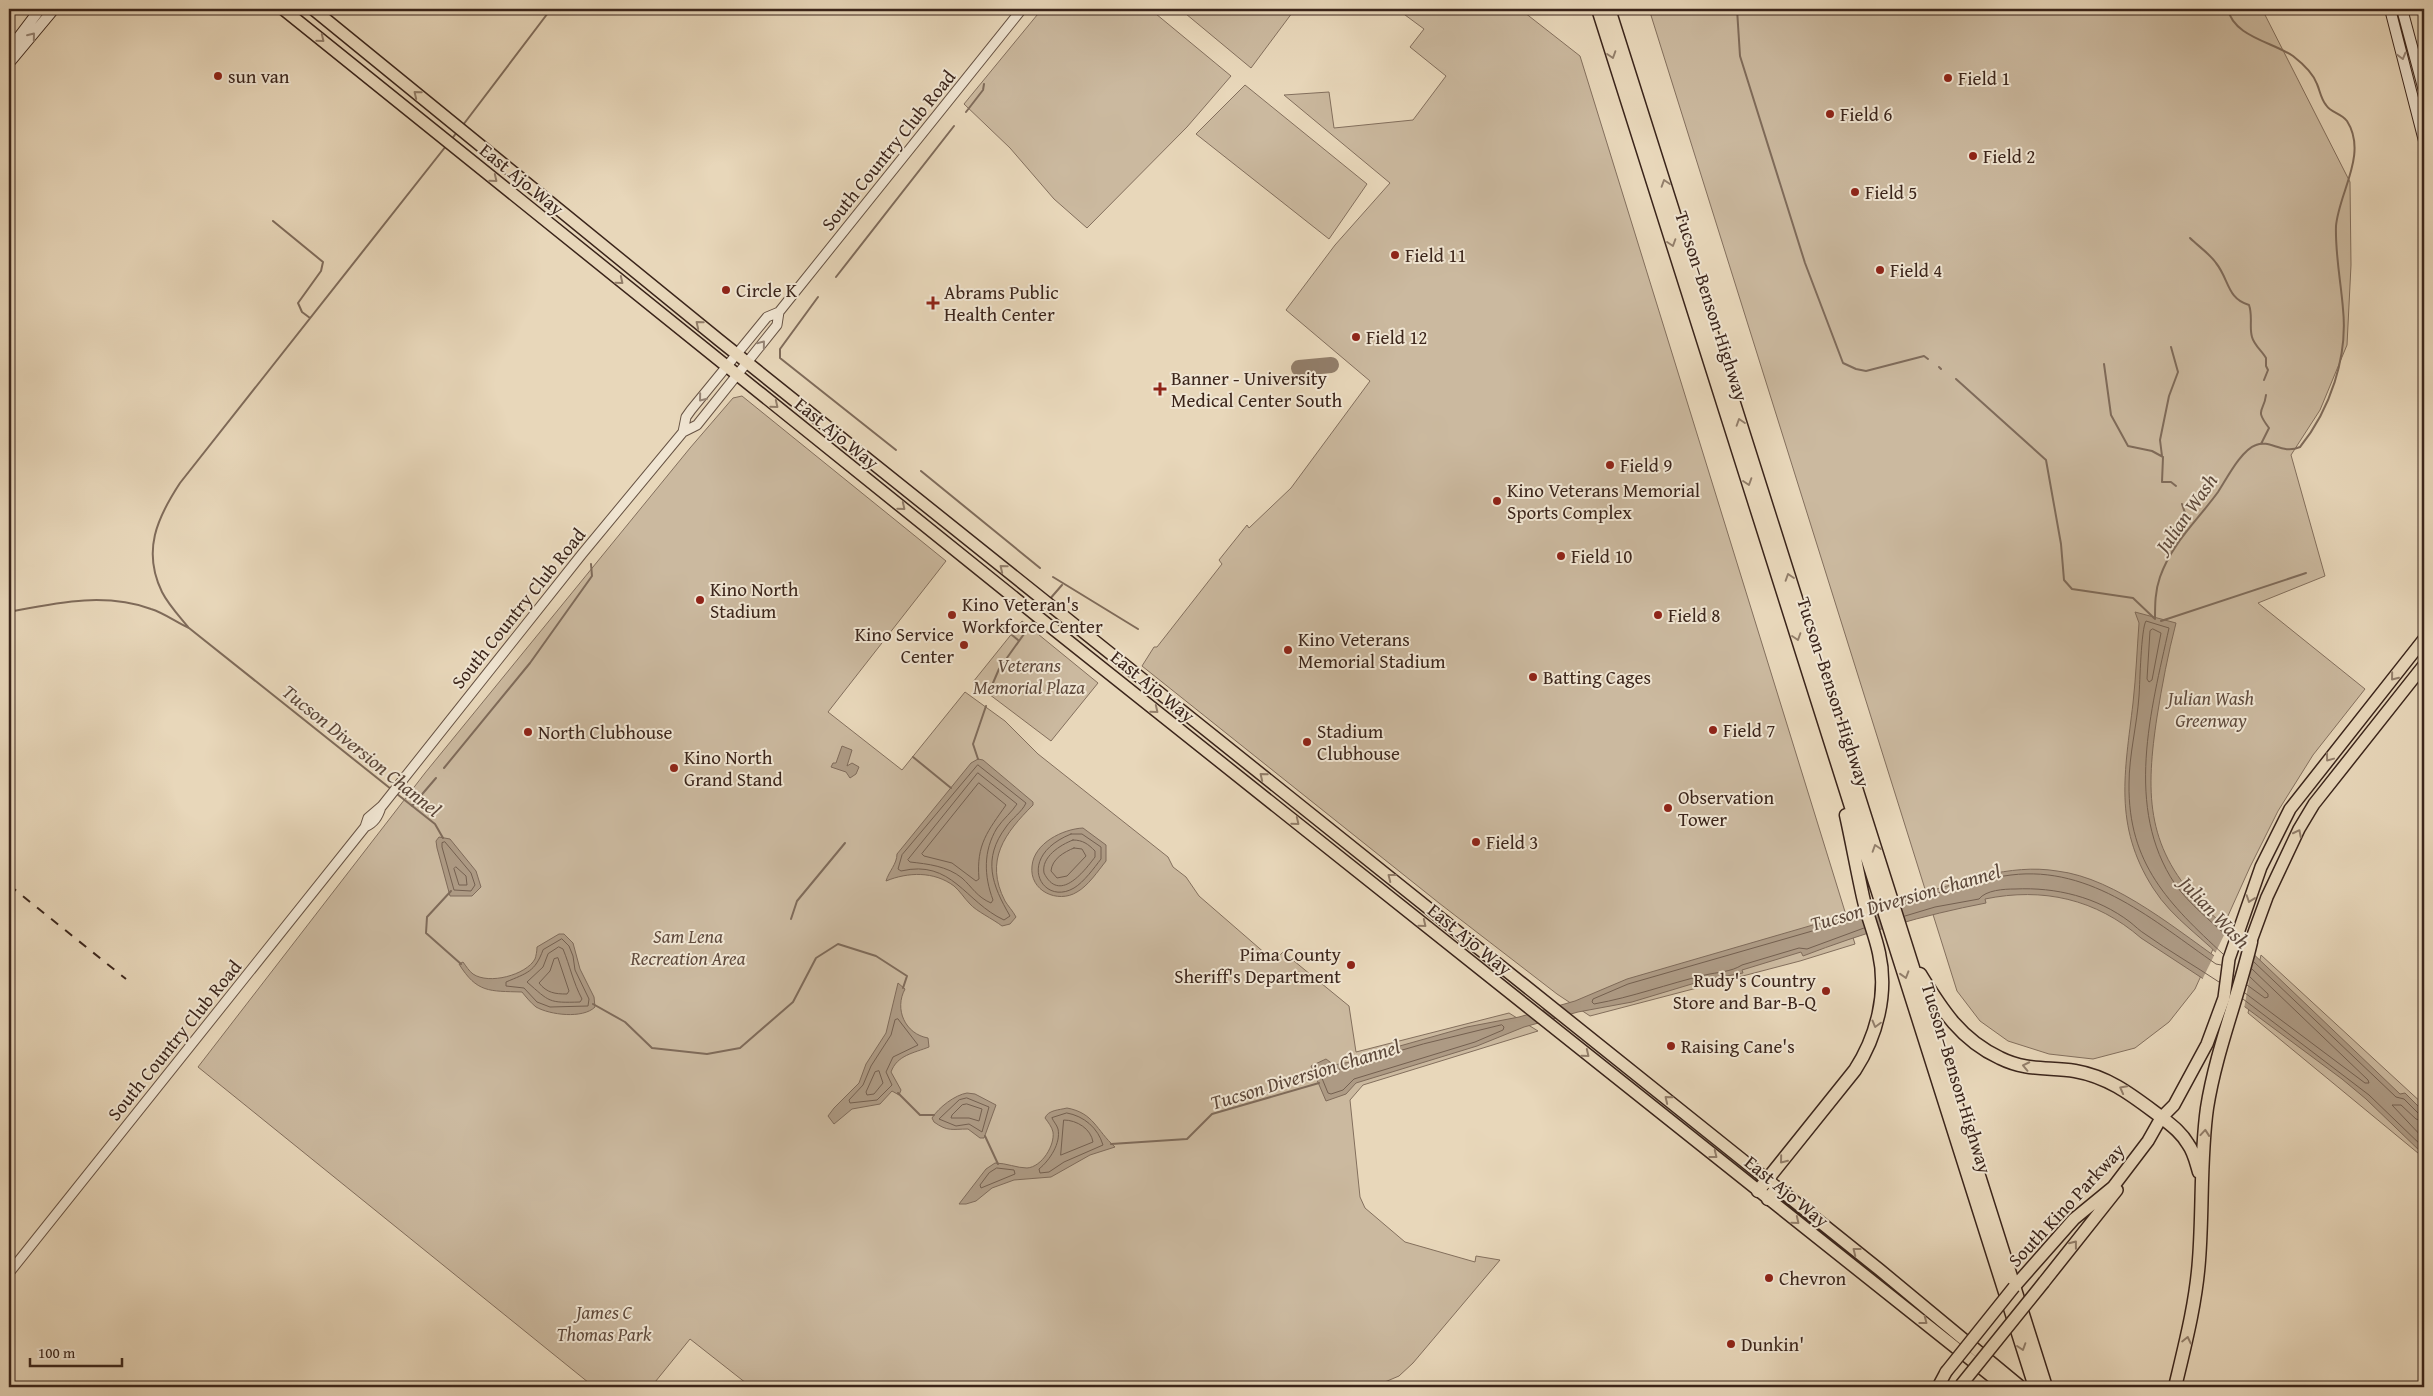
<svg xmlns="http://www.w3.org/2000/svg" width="2433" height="1396" font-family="'Gentium Book Plus',serif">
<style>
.green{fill:#cbb99f;stroke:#836f5d}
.water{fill:#ad9a84;stroke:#7f6b5a}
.pier{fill:#e8d7ba}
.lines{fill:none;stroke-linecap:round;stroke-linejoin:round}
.shore{stroke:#746050;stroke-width:1}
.stream{stroke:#7f6b5a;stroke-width:2}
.taxiway{stroke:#927e6a;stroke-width:16}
.tertiary-casing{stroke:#665243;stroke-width:11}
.secondary-casing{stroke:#3b251b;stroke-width:12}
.primary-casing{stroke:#3b251b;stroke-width:14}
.motorway-casing{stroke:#3b251b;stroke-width:15}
.tertiary{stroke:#f0e5d2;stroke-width:9}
.secondary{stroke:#f0e5d2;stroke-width:10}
.primary{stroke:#e8d7ba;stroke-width:11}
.motorway{stroke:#e8d7ba;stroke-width:12}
.rail{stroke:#3b251b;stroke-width:2;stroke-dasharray:9 9;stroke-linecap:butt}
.primary-bridge-casing{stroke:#3b251b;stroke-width:14;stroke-linecap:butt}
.primary-bridge{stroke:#e8d7ba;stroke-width:11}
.oneway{stroke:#968576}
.oneway2{stroke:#927e6a}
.poi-dot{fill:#8f2418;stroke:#f0e5d2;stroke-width:2}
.labels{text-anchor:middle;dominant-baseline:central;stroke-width:4;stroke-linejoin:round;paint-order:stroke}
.poi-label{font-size:19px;fill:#3b251b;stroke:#f0e5d2;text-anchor:start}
.street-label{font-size:19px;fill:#3b251b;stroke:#f0e5d2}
.park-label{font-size:19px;font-style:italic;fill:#5f4a3c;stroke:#f0e5d2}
.water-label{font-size:20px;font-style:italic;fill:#5d483a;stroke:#f0e5d2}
</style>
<rect width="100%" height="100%" fill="#e8d7ba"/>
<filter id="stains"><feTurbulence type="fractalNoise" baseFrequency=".004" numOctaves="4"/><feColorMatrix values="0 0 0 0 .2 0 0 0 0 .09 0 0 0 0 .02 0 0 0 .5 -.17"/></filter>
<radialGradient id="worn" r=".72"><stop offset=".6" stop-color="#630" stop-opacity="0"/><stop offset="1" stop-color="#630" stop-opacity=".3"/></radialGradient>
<path class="green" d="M1042,9H1150L1231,76L1187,127L1087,228L1054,199L1010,148L964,104Z
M1180,9H1295L1251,68Z
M1397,9H1520L1580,56L1855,944L1800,961L1590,1016L1557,994L1439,903L1142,666L1154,647H1157L1222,564L1219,560L1247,525L1249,528L1291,488L1370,381L1286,310L1335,245L1390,183L1284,95L1329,92L1334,128L1413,120L1446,76L1410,47L1424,29Z
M1649,9H2262L2350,182L2351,265L2347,345L2320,410L2291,455L2325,576L2258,603L2365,689L2313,755L2278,811L2250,867L2195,989L2169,1022L2135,1048L2093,1059L2049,1054L2008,1041L1980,1021L1957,991Z
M1245,85L1367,184L1329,239L1196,134Z
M742,396L946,561L828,712L902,770L965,692L1005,721L1038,754L1168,857L1173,867L1186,877L1199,896L1274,961L1283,952L1349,1006L1356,1052L1509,1013L1538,1031L1363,1085L1350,1100L1360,1197L1365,1208L1405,1242L1475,1262L1476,1256L1500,1260L1413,1363L1399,1376L1373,1387H1063L1058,1384L1051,1387H751L690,1339L651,1387H594L198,1067L425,773L690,448L733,398Z
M1022,621L1098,683L1051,741L973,682Z
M2261,955L2424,1105V1158L2248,1013Z"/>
<path class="water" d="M2135,612L2176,623C2168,654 2162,685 2157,717C2146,790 2145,845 2199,902L2400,1094L2405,1093L2424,1112V1155L2366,1099L2342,1079L2237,1001L2141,938C2096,899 2043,887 1985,899L1986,903C1923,915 1863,933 1803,956L1801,952L1742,970L1743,973L1705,980L1632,1002L1578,1012L1524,1027L1477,1046L1356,1083L1346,1094L1326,1101L1311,1066L1326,1059L1334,1065L1371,1058L1375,1053L1467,1027L1519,1017L1575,1001L1627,979L1985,875C2010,870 2033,867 2057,871C2117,878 2180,933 2230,967C2206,939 2173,920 2153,888C2113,825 2125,772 2133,703C2136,676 2137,650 2139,623Z
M842,746L852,750L847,766L852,763L859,767L856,774L850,778L846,772L831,767L833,763H836Z
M978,759L983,760L1033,802V805C1005,833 984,860 1005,901C1008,906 1013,911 1016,917L1010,924L1002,926C993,919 976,911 970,904C964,898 960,891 954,886C934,871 908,872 886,881C889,871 897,864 897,854L971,763Z
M1083,828L1106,845V861C1098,871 1088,886 1077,892C1058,904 1029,891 1032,866C1034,843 1063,829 1083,828Z
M439,837L450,839L476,871L481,887L472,896H450L437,848L436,841Z
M559,934H564L573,943L580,969L594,997L595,1007C583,1019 550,1015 536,1007C531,1003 526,997 522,992C489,991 477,993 459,964L463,962C466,966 469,971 473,974C489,985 526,975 535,959C536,956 537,951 537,947Z
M898,983L905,989C894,1009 905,1034 928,1038L929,1047C914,1053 897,1055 891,1072L901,1090L899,1095L892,1091L880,1104L852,1109L834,1124L828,1116L834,1108L859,1083L866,1064L886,1033Z
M967,1093L975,1094L996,1105L984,1138H980L968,1129C952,1129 948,1132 934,1122L932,1118C939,1107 955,1095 967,1093Z
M1067,1108C1094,1113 1096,1130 1115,1147L1090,1155L1051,1177L1014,1180L992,1188L976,1201L966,1204H959L986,1169L995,1163C1006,1163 1017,1168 1027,1168C1042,1167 1055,1145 1053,1132C1052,1127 1048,1122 1045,1118C1048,1110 1059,1110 1067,1108Z"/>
<path class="pier" d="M2228,927L2254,952L2244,1009L2202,980Z"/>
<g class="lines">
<path class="shore" d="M2153,629L2161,633L2152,680L2149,682L2147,679L2150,631Z
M978,765L1026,803C1022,812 1012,818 1006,827C982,859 992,885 1010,916L1004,920C965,902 952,859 901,871L898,869L902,855Z
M978,773L1017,804C1012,812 1003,819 997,828C983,851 984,876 993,900L991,903C977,897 972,887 962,878C947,866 928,864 910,862L908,860Z
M979,783L1006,805C988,831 976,844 979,879L976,881L952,863L924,856L922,854Z
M1071,834H1082L1101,847V859C1094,868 1084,882 1074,888C1042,907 1014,857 1071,834Z
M1073,840C1083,840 1088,844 1095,851V857C1083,873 1059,903 1044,873C1041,857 1060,845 1073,840Z
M445,842L471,873L475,885L471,891L454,890L442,847V843Z
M1074,848L1082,849L1086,856L1067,876L1057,878L1051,871C1052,859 1064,852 1074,848Z
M456,867L466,876L467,885H459L454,869Z
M1901,905C1937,894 1974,879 2011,875C2092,865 2155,922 2216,964L2221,965
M1905,916L1935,907L1979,899C1986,890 2004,889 2015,889C2056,887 2097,897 2130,922C2135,926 2140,931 2145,934C2169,951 2195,966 2219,982
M1861,917L1628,984L1593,999L1592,1002L1594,1004C1633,997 1667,984 1705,975C1718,972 1731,972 1742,965L1799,948L1807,949L1864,928
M562,939L569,946L573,956L575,970L589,999L588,1006L550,1007L537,1002L524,988L506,986V982C527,973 535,972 543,950Z
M559,947L563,949C570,966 573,982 582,999L580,1002C548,1003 550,1002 527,982L543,967L548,954Z
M2223,954C2169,904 2128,864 2129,784C2129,755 2137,725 2139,696C2140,682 2141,629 2146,621L2169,628C2151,710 2124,808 2175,884C2189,904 2211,921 2229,938
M558,958L569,991L567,994C555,994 547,993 539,983L550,971L554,959Z
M2254,962L2396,1097L2404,1099L2419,1114L2424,1115
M2247,985L2265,998L2268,997V994L2250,977
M2245,993L2365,1083H2369L2368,1080L2252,969
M2243,999L2369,1095L2424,1148
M898,1019L918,1045L893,1057L886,1072L892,1085L877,1100L850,1103L849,1100L863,1085L871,1066L891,1035L895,1020Z
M1502,1025L1504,1027L1503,1030L1475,1042L1354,1079L1343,1090L1331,1094L1328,1093L1319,1071L1325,1066L1335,1070L1372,1063L1378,1057L1423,1044Z
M879,1071L883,1083L874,1094L867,1095L866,1092L875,1072Z
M967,1098L989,1107L982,1132L969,1124L956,1126L939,1119L959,1100Z
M967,1104L982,1109L979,1121L969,1118H951L952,1115L962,1105Z
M1067,1113C1084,1116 1098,1128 1103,1145L1064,1162L1049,1172L1040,1173L1039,1169C1050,1160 1061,1143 1058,1129C1057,1125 1053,1121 1052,1118Z
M1064,1120C1077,1120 1091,1129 1093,1142L1061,1155Z
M2424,1122L2416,1119L2401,1105H2392L2424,1139
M997,1168L1014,1170L1015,1174L981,1188L980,1185L989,1173Z"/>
<path class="stream" d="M1737,9L1740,56L1805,263L1843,363L1856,369L1866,371L1924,356L1928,359
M966,112L983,90L984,84
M463,125L551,9
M451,140L457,132
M273,221L323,262L321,271L298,303L302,312L310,318
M2190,238C2198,246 2210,254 2216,263C2229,279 2227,299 2249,305C2253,316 2249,327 2252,337C2254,345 2262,351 2266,358V366L2268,370L2264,380
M836,277L954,126
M818,297L780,349V358L896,450
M2104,364L2111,415L2128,446L2152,451L2163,457L2162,482H2171L2176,486
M1939,367L1941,369
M1956,379L2046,460L2061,544L2064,580L2072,589L2133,598L2154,618
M2261,444L2269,428C2254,408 2264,413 2266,395
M2162,456L2160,440L2169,396L2178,372L2171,347
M921,471L1040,568
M2182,504L2185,513L2184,533
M1053,577L1138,629
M1049,600L1062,585
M9,612C56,603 104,592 151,609C164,613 176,622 189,628L391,789
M2155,619C2155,605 2155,591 2160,577C2172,543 2197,521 2218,492C2226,480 2241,450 2256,445C2270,439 2282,455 2300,447C2330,410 2348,357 2343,309C2341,282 2335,254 2336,226C2339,192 2368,154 2347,121C2341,113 2331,113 2326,105C2321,99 2320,91 2317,84C2313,73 2302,63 2293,56C2272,42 2233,36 2228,9
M995,621L1018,640
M2161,621L2306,573
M188,627C179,616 168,604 162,592C142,551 157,518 180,483L446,146
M993,683L999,669L1034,620
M913,757L951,788
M978,759L973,744L986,706
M444,768L530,663L592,576L591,564
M397,794L435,824L443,838
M412,806L436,778
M451,891L427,917L426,933L461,964
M791,919L797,901L845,843
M593,1004L625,1022L652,1048L707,1054L740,1048L793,1002L816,958L838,944L876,956L907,976L903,988
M898,1093L920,1115H934
M985,1136L998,1164
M1111,1144L1187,1139L1212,1114L1319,1083"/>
<path class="taxiway" d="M1299,368L1331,365"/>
<g class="tertiary-casing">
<path id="tertiary" d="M683,432L686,417L691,410L767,317L779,312L1022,9
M365,827C374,823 378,817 381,807
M9,1273L365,827L368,818L382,806L582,554L683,432L697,425L777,325L779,312"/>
</g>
<g class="secondary-casing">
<path id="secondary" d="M2390,9L2424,141
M2402,9L2424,91
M9,50L40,9
M9,63L54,9"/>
</g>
<g class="primary-casing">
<path id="primary" d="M283,9L1047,624L2005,1387
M313,9L719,340L1880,1270L2021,1387
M2248,949L2267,897L2299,829L2314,804L2424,665
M2044,1282L2117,1190
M2014,1287L2074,1219L2113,1187L2148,1141L2161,1118L2174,1105L2207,1044L2224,998L2229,959L2261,867L2290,809L2424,639
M1938,1387L1946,1372"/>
</g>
<g class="motorway-casing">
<path id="motorway" d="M1598,9L2035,1387
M1609,9L2046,1387
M1920,974C1942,1010 1961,1040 2000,1058C2026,1071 2048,1067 2075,1071C2110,1077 2134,1097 2161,1117C2171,1125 2181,1132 2188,1144C2194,1152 2196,1162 2199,1172
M1758,1191L1855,1070C1877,1036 1888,993 1879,953C1875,934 1867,916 1863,897C1857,870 1852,842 1846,815
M1768,1199L1777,1188
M2175,1387C2185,1345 2196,1303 2199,1260C2203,1209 2200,1158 2207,1108C2216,1051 2238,998 2251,942"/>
</g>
<use href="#tertiary" class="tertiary"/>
<use href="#secondary" class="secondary"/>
<use href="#primary" class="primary"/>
<use href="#motorway" class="motorway"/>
<path class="rail" d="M9,885L126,979"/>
<g class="primary-bridge-casing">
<path id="primary-bridge" d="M1946,1372L2014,1287
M1961,1385L2044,1282"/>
</g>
<use href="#primary-bridge" class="primary-bridge"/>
</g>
<defs><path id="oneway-chevron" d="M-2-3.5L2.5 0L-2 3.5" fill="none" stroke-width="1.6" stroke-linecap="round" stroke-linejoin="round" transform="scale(1.25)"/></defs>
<g class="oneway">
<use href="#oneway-chevron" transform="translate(32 36) rotate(-51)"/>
<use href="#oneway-chevron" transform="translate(2402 56) rotate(75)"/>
<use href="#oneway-chevron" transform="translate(762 344) rotate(-51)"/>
<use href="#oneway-chevron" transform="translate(702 398) rotate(129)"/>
</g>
<g class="oneway2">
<use href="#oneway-chevron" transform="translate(321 39) rotate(39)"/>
<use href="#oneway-chevron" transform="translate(1612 55) rotate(72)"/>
<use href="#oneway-chevron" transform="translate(417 94) rotate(-141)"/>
<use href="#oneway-chevron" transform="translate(494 179) rotate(39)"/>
<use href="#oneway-chevron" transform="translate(1665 183) rotate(-108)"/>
<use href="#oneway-chevron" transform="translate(1672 243) rotate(72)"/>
<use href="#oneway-chevron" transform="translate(620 281) rotate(39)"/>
<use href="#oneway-chevron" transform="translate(699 324) rotate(-141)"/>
<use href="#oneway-chevron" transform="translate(775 405) rotate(39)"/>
<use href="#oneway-chevron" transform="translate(1740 422) rotate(-108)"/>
<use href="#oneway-chevron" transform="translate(1748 482) rotate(72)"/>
<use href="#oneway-chevron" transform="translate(902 507) rotate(39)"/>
<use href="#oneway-chevron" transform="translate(1003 568) rotate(-141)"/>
<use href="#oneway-chevron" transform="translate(1789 577) rotate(-108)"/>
<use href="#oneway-chevron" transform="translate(1797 637) rotate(72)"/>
<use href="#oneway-chevron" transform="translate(2394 677) rotate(129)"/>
<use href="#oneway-chevron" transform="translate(1155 710) rotate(39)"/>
<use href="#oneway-chevron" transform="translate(2329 758) rotate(127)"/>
<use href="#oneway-chevron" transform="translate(1263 776) rotate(-141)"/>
<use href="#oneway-chevron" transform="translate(1296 822) rotate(39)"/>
<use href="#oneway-chevron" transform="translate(2298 833) rotate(-63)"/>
<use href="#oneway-chevron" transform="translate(1876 848) rotate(-108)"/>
<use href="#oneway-chevron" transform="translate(1391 877) rotate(-142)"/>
<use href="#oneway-chevron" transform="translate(2250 899) rotate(109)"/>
<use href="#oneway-chevron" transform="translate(1423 924) rotate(39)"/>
<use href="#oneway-chevron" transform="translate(1905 975) rotate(73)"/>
<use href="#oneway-chevron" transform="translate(1876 1024) rotate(105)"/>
<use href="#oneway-chevron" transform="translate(1586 1054) rotate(39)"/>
<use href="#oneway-chevron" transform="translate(2026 1066) rotate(-168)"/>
<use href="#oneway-chevron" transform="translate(2123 1089) rotate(-152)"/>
<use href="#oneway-chevron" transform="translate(1668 1099) rotate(-141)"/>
<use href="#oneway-chevron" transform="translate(2205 1133) rotate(-85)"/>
<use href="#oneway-chevron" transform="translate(1714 1155) rotate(38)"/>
<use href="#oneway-chevron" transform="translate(1783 1160) rotate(129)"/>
<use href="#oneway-chevron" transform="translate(1796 1221) rotate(39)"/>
<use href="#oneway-chevron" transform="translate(2074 1244) rotate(-52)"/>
<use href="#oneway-chevron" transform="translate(1856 1251) rotate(-142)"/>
<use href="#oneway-chevron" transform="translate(1924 1321) rotate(38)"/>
<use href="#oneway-chevron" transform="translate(2187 1340) rotate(-77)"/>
<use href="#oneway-chevron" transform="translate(2022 1347) rotate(72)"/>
</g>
<g class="poi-dot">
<circle cx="218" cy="76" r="5"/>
<circle cx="1948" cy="78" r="5"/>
<circle cx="1830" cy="114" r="5"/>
<circle cx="1973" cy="156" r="5"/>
<circle cx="1855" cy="192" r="5"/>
<circle cx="1395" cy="255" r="5"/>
<circle cx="1880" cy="270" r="5"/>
<circle cx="726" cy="290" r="5"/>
<path d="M930.5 295.5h5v5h5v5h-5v5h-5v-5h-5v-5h5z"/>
<circle cx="1356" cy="337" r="5"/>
<path d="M1157.5 381.5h5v5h5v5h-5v5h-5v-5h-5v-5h5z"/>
<circle cx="1610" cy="465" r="5"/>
<circle cx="1497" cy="501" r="5"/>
<circle cx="1561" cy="556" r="5"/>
<circle cx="700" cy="600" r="5"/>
<circle cx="952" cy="615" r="5"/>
<circle cx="1658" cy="615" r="5"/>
<circle cx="964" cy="645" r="5"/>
<circle cx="1288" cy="650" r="5"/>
<circle cx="1533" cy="677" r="5"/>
<circle cx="1713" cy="730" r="5"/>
<circle cx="528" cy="732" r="5"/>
<circle cx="1307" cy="742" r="5"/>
<circle cx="674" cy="768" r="5"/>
<circle cx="1668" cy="808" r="5"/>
<circle cx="1476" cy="842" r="5"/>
<circle cx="1351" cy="965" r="5"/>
<circle cx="1826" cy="991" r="5"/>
<circle cx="1671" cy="1046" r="5"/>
<circle cx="1769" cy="1278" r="5"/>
<circle cx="1731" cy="1344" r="5"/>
</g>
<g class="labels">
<g class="poi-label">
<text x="228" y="76">sun van</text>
<text x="1958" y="78">Field 1</text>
<text x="1840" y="114">Field 6</text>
<text x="1983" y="156">Field 2</text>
<text x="1865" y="192">Field 5</text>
<text x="1405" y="255">Field 11</text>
<text x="1890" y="270">Field 4</text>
<text x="736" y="290">Circle K</text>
<text x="944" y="292">Abrams Public<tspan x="944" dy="22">Health Center</tspan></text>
<text x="1366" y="337">Field 12</text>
<text x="1171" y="378">Banner - University<tspan x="1171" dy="22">Medical Center South</tspan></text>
<text x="1620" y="465">Field 9</text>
<text x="1507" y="490">Kino Veterans Memorial<tspan x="1507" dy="22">Sports Complex</tspan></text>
<text x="1571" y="556">Field 10</text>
<text x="710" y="589">Kino North<tspan x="710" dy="22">Stadium</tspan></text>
<text x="962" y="604">Kino Veteran's<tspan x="962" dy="22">Workforce Center</tspan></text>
<text x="1668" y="615">Field 8</text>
<text x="954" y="634" text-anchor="end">Kino Service<tspan x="954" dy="22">Center</tspan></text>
<text x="1298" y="639">Kino Veterans<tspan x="1298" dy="22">Memorial Stadium</tspan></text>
<text x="1543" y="677">Batting Cages</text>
<text x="1723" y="730">Field 7</text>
<text x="1317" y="731">Stadium<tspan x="1317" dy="22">Clubhouse</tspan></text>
<text x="538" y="732">North Clubhouse</text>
<text x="684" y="757">Kino North<tspan x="684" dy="22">Grand Stand</tspan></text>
<text x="1678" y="797">Observation<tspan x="1678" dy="22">Tower</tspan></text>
<text x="1486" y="842">Field 3</text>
<text x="1341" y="954" text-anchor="end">Pima County<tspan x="1341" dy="22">Sheriff's Department</tspan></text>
<text x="1816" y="980" text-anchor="end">Rudy's Country<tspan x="1816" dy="22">Store and Bar-B-Q</tspan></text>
<text x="1681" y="1046">Raising Cane's</text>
<text x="1779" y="1278">Chevron</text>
<text x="1741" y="1344">Dunkin'</text>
</g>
<g class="street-label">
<text transform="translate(888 150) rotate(-51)">South Country Club Road</text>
<text transform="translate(522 179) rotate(39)">East Ajo Way</text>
<text transform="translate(1712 306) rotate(72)">Tucson–Benson Highway</text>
<text transform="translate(837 433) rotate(39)">East Ajo Way</text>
<text transform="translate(518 608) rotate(-51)">South Country Club Road</text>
<text transform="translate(1153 686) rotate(39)">East Ajo Way</text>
<text transform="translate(1834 692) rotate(72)">Tucson–Benson Highway</text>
<text transform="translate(1470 939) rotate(39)">East Ajo Way</text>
<text transform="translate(174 1040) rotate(-51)">South Country Club Road</text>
<text transform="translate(1957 1078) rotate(73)">Tucson–Benson Highway</text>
<text transform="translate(1787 1191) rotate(39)">East Ajo Way</text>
<text transform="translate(2066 1205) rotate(-47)">South Kino Parkway</text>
</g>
<g class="park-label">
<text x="1029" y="665">Veterans<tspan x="1029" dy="22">Memorial Plaza</tspan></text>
<text x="2211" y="698">Julian Wash<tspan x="2211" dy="22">Greenway</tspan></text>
<text x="688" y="936">Sam Lena<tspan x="688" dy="22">Recreation Area</tspan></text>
<text x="604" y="1312">James C<tspan x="604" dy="22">Thomas Park</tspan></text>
</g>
<g class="water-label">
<text transform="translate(2186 513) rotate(-55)">Julian Wash</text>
<text transform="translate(362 750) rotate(39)">Tucson Diversion Channel</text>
<text transform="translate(1905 897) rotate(-16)">Tucson Diversion Channel</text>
<text transform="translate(2215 912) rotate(46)">Julian Wash</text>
<text transform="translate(1305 1074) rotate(-17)">Tucson Diversion Channel</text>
</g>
</g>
<rect width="2433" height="1396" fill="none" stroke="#e8d7ba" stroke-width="30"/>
<rect x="10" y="10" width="2413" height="1376" fill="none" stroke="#3b251b" stroke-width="2.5"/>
<rect x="15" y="15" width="2403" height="1366" fill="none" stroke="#3b251b"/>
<path d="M30 1358v8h92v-8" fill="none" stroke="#3b251b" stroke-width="2.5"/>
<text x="38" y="1358" font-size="15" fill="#3b251b" stroke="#f0e5d2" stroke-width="4" paint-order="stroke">100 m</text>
<rect width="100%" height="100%" filter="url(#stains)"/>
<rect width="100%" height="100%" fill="url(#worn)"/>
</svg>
